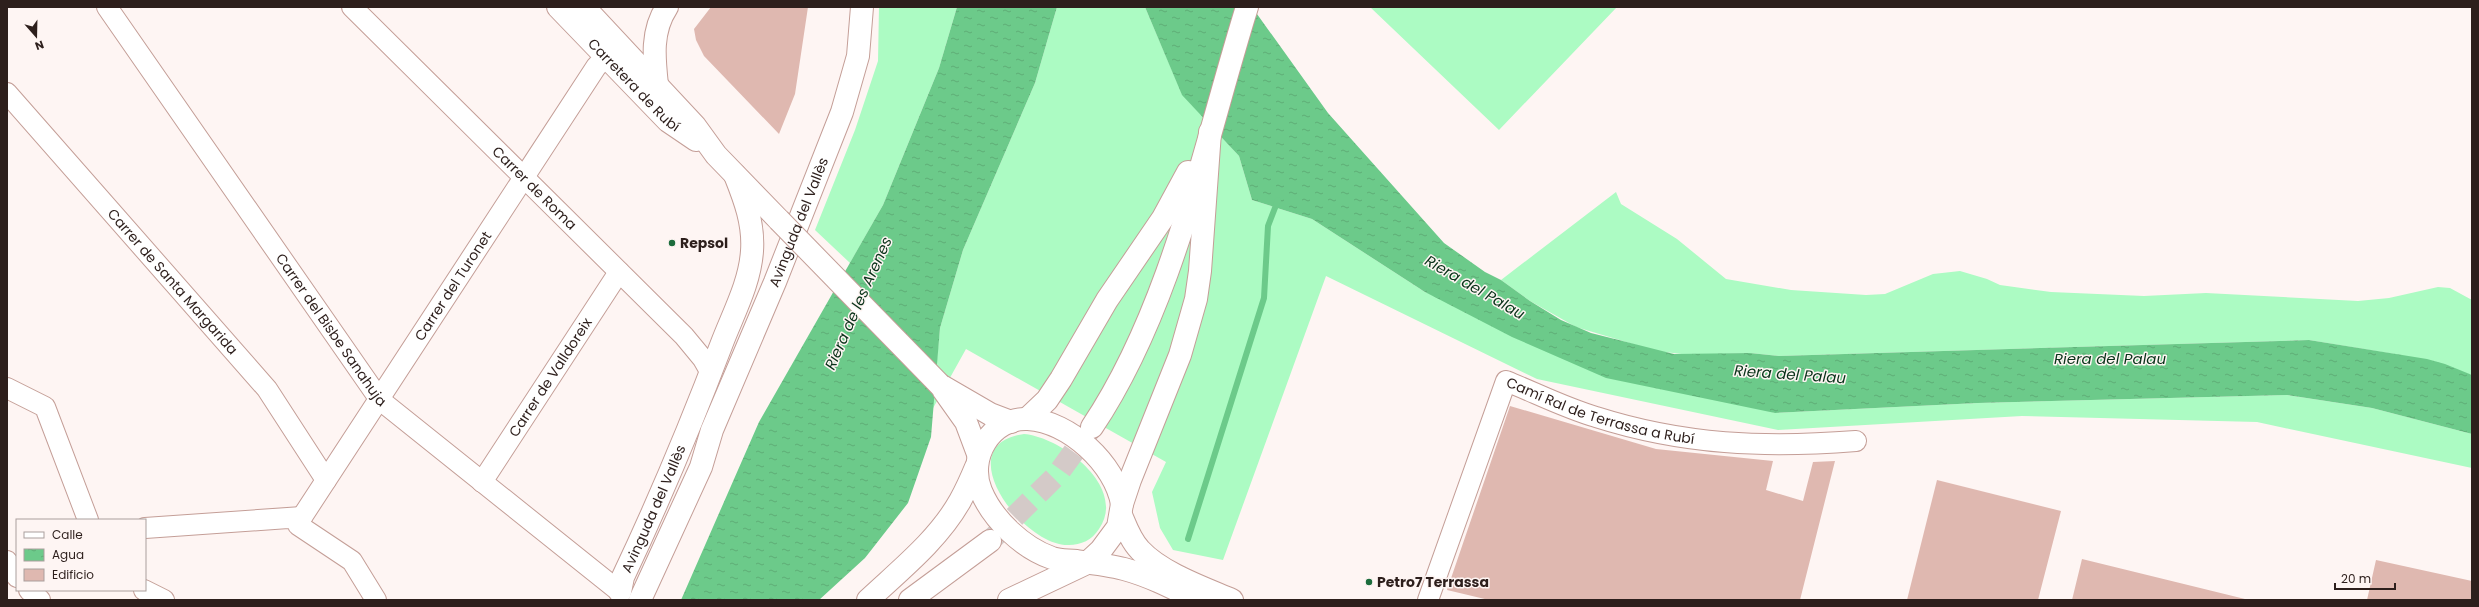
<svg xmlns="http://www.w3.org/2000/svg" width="2479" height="607" font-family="Poppins,sans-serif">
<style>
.grass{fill:#acfbc3}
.water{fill:url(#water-ripples)}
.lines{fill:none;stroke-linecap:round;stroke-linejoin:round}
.stream{stroke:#6cca8a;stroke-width:6}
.building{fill:#dfb8b0}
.secondary-tunnel{stroke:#d4cac8;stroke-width:22;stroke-dasharray:22 11;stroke-linecap:butt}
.street-casing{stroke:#c49e97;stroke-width:22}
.secondary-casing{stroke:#c49e97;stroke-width:24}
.street{stroke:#fff;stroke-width:20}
.secondary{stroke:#fff;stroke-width:22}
.secondary-bridge-casing{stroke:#c49e97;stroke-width:24;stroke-linecap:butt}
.secondary-bridge{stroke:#fff;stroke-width:22}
.poi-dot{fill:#1c6c3c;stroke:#fef5f3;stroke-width:1.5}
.labels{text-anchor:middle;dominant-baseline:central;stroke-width:3;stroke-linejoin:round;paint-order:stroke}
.street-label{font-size:14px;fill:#2d1f1c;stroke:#fef5f3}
.poi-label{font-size:14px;font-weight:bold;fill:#2d1f1c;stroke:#fef5f3;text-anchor:start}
.water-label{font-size:15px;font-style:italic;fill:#093219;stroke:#fef5f3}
</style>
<defs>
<pattern id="water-ripples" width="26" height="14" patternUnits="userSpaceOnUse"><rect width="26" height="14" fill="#6cca8a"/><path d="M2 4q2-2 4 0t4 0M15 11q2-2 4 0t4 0" fill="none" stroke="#5ead76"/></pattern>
</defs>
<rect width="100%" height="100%" fill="#fef5f3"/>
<path class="grass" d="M879,7H957L939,68L883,205L850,263L815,230L855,130L878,61Z
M1057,7H1145L1182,94L1239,156L1252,200L1312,219L1425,292L1775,413L1978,403L2287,395L2372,408L2472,434V468L2257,422L2022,416L1778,430L1537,379L1326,276L1223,560L1173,550L1160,528L1152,492L1166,462L966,349L932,410L940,328L963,250L1035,83Z
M1370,7H1617L1499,130Z
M1616,192L1621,204L1677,239L1726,279L1791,290L1866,295L1885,294L1933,274L1960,271L1987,279L2000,285L2051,292L2144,296L2206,293L2358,301L2389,298L2438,287L2450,288L2472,300V375L2394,354L2309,340L1779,356L1750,353L1690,355L1656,351L1576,327L1530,301L1501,280Z
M1024,434C1061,437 1128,487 1099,529C1092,540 1081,545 1069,545C1024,547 946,445 1024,434Z"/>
<path class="water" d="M957,7H1057L1035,83L963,250L940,328L931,437L908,503L865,558L819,600H681L759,422L883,205L939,68Z
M1145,7H1252L1328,113L1444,243L1485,272L1501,280L1530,301L1561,320L1591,333L1674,354L1750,353L1779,356L2309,340L2427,359L2445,364L2472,375V434L2372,408L2287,395L1978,403L1775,413L1606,378L1512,337L1425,292L1312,219L1252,200L1239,156L1182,95Z"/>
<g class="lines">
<path class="stream" d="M1188,539L1264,298L1268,226L1278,200"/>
</g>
<path class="building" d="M711,7H808L795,94L779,134L704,56L696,40L694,29Z
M1510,406L1656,449L1773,461L1766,490L1803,501L1813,462L1835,461L1800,600H1489L1447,590Z
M1937,480L2061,511L2038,600H1907Z
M2082,559L2245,599V600H2072Z
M2376,560L2472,581V600H2367Z"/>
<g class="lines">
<path class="secondary-tunnel" d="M991,540L1057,475L1092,427"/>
<g class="street-casing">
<g id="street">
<path id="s1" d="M107,7L380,400L620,592"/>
<path id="s2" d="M352,7L684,336L703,359L711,373"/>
<path id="s3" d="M7,93L267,389L326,480"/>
<path d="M7,388L45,407L88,520"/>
<path id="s4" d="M482,482L619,272"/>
<path id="s5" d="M302,517L596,67L606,56"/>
<path d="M145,528L302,517L298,525L352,561L376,600"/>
<path d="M7,561L17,577"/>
<path d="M29,590L40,600"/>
<path d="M144,590L164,600"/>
<path id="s6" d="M1428,600L1506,381C1536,393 1565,408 1596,417C1684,445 1765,448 1856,441"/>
</g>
</g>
<g class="secondary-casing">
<g id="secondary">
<path id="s7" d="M558,7L668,121L696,140"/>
<path d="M584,7L695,126L716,155L779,220"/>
<path d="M657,85C654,58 651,31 667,7"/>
<path d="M940,385L990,414L1011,422"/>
<path d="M944,391L966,422L978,454"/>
<path d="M1027,419L1047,400L1061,379L1107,300L1163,218L1188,172"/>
<path d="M1092,427C1173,306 1204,145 1247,7"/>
<path d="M1122,504C1115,464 1070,422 1028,419C991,417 967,458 981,491C993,520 1023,548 1052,558C1060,561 1069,560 1076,561C1092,563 1109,565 1124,569C1150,576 1173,588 1197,600"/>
<path d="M1121,515C1126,527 1131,541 1140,550C1161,573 1204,588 1232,600"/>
<path id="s8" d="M620,592L623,577C659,501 692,422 722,343C733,314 750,283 752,251C754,224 745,200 735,175"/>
<path id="s9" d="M640,600L701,467L712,430L775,282L842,112L858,56L862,7"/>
<path d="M868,600C900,570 938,540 960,501C966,490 971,479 976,467"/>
<path d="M910,600L990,541"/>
<path d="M1009,600L1087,563L1101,550L1118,527L1122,504L1130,480L1180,355L1196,299L1200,271L1210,132"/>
</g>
</g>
<use href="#street" class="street"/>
<use href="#secondary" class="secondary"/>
<g class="secondary-bridge-casing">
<path id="secondary-bridge" d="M779,220L940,385"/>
</g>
<use href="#secondary-bridge" class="secondary-bridge"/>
</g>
<g class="poi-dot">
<circle cx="672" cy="243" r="4"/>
<circle cx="1369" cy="582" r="4"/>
</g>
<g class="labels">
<g class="street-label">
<text stroke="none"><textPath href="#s7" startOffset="109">Carretera de Rubí</textPath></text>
<text stroke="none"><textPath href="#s2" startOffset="257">Carrer de Roma</textPath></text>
<text stroke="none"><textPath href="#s9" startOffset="410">Avinguda del Vallès</textPath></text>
<text stroke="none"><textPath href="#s3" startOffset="251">Carrer de Santa Margarida</textPath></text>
<text stroke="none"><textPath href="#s5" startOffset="276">Carrer del Turonet</textPath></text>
<text stroke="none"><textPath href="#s1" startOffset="393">Carrer del Bisbe Sanahuja</textPath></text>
<text stroke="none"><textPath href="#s4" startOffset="125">Carrer de Valldoreix</textPath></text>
<text stroke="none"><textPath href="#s6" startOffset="332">Camí Ral de Terrassa a Rubí</textPath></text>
<text stroke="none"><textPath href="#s8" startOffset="90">Avinguda del Vallès</textPath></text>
</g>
<g class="poi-label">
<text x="680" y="243">Repsol</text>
<text x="1377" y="582">Petro7 Terrassa</text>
</g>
<g class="water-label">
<text transform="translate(1475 287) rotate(30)">Riera del Palau</text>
<text transform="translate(858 303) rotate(-66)">Riera de les Arenes</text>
<text x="2110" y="358">Riera del Palau</text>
<text transform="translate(1790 374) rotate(4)">Riera del Palau</text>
</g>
</g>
<rect width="2479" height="607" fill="none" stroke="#2d1f1c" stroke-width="16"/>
<rect x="16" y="519" width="130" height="72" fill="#fef5f3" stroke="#aa9f9d"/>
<rect x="24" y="532" width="20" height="6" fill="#ffffff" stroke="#aa9f9d"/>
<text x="52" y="539" font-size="12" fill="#2d1f1c">Calle</text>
<rect x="24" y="549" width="20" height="12" fill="url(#water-ripples)" stroke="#aa9f9d"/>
<text x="52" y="559" font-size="12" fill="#2d1f1c">Agua</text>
<rect x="24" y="569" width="20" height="12" fill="#dfb8b0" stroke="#aa9f9d"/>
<text x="52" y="579" font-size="12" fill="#2d1f1c">Edificio</text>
<g transform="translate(36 36) rotate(160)" stroke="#fef5f3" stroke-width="3" paint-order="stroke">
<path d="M0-3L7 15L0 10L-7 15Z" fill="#2d1f1c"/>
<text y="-6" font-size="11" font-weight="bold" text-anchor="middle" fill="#2d1f1c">N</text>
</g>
<path d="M2335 583v6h60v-6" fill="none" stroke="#2d1f1c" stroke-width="2"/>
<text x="2341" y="583" font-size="12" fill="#2d1f1c" stroke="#fef5f3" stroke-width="3" paint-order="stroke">20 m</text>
</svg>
